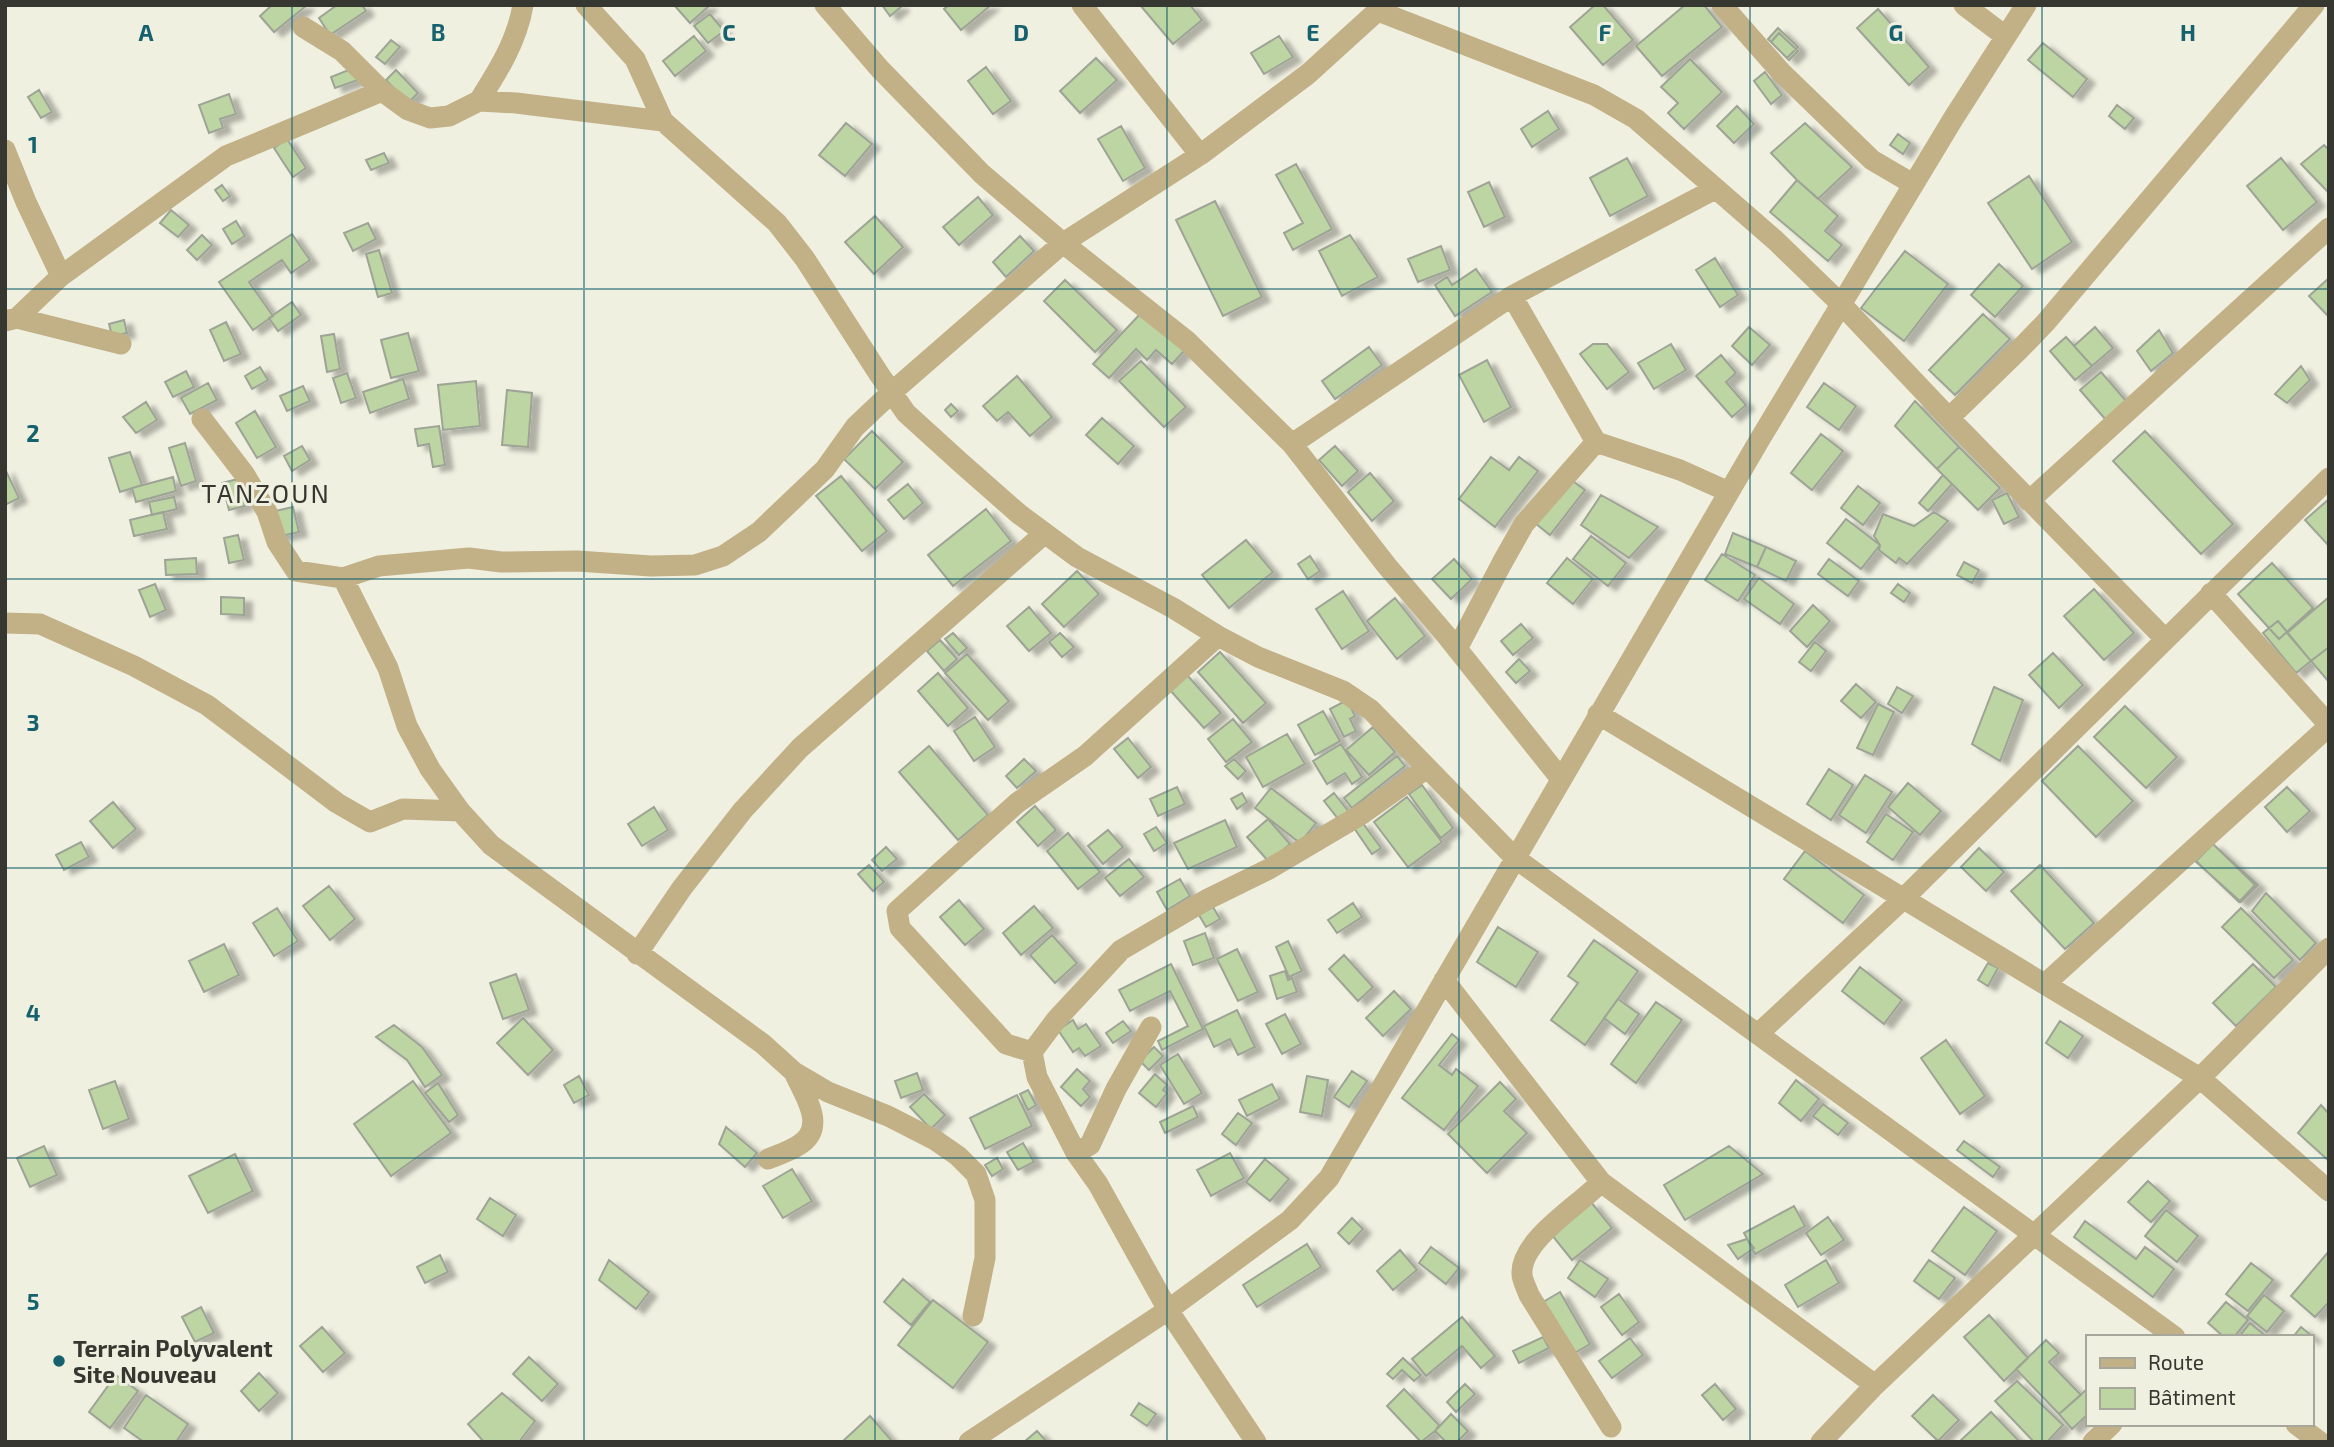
<svg xmlns="http://www.w3.org/2000/svg" width="2334" height="1447" font-family="'Exo 2',sans-serif">
<style>
.building{fill:#bdd4a3;stroke:#9da496;stroke-width:2;filter:url(#shadow)}
.lines{fill:none;stroke-linecap:round;stroke-linejoin:round}
.minor{stroke:#c2b087;stroke-width:21}
.grid{fill:none;stroke:#16616e;stroke-width:2;stroke-opacity:0.55}
.poi-dot{fill:#16616e;stroke:#f0f0e1;stroke-width:2.5}
.labels{text-anchor:middle;dominant-baseline:central;stroke-width:6;stroke-linejoin:round;paint-order:stroke}
.poi-label{font-size:23px;font-weight:bold;fill:#373731;stroke:#f0f0e1;text-anchor:start}
.quarter-label{font-size:26px;letter-spacing:2px;fill:#373731;stroke:#f0f0e1}
.grid-label{font-size:23px;text-anchor:middle;font-weight:bold;fill:#16616e;stroke:#f0f0e1;stroke-width:6;stroke-linejoin:round;paint-order:stroke}
</style>
<defs>
<filter id="shadow"><feDropShadow dx="8" dy="4.5" stdDeviation="2" flood-color="#0004"/></filter>
</defs>
<rect width="100%" height="100%" fill="#f0f0e1"/>
<path class="building" d="M272,5H305L306,6L274,32L260,16Z
M337,5H362L366,11L330,35L319,18Z
M674,5H708L709,6L690,23Z
M882,5H900L901,7L890,16Z
M949,5H991L961,30L944,9Z
M1140,5H1190L1202,20L1173,44Z
M1595,5H1603L1633,40L1603,65L1570,27Z
M1685,5H1704L1722,27L1662,76L1636,46Z
M1878,9L1929,67L1909,85L1857,28Z
M710,14L724,31L708,43L694,26Z
M1778,28L1798,47L1787,58L1768,39Z
M1779,33L1798,51L1789,60L1771,42Z
M694,36L706,51L675,76L663,61Z
M1279,36L1293,57L1264,74L1251,53Z
M391,40L400,47L385,64L376,57Z
M2043,43L2087,79L2073,97L2028,60Z
M1096,58L1117,80L1080,113L1060,91Z
M1690,59L1722,92L1684,129L1668,113L1678,103L1661,87Z
M356,67L361,79L335,88L331,77Z
M986,67L1011,101L993,114L968,81Z
M396,70L418,93L408,103L386,80Z
M1765,72L1782,95L1771,104L1754,81Z
M39,90L52,112L41,118L28,97Z
M229,94L236,114L220,119L223,128L209,133L199,105Z
M2117,105L2134,118L2125,129L2109,116Z
M1737,106L1754,124L1734,143L1717,126Z
M1548,111L1559,129L1532,147L1521,129Z
M846,123L872,144L845,176L819,155Z
M1805,123L1852,167L1818,199L1797,180L1771,153Z
M1121,126L1145,168L1123,181L1098,139Z
M1898,134L1910,143L1903,154L1890,145Z
M287,139L306,168L293,177L274,148Z
M2324,145L2329,150V193L2301,164Z
M384,153L389,163L371,170L366,160Z
M1627,158L1648,196L1610,216L1590,178Z
M2281,158L2317,202L2283,230L2247,186Z
M1296,164L1332,229L1293,250L1284,233L1303,223L1276,175Z
M2029,176L2072,242L2032,269L1988,203Z
M1797,180L1838,216L1825,231L1842,245L1828,261L1770,212Z
M1489,182L1505,217L1484,227L1468,192Z
M222,185L230,196L223,201L215,190Z
M978,197L993,215L959,245L943,227Z
M1215,201L1262,297L1223,316L1176,220Z
M171,210L189,225L178,237L160,223Z
M875,216L903,247L874,274L845,242Z
M236,221L245,236L232,244L223,229Z
M368,223L376,239L353,251L344,233Z
M292,234L310,260L291,273L282,260L249,282L273,316L253,330L219,282Z
M202,235L212,245L197,260L187,250Z
M1350,235L1378,277L1342,296L1319,251Z
M1020,236L1034,251L1006,277L993,262Z
M1441,246L1450,270L1418,282L1408,259Z
M379,250L392,293L378,297L366,254Z
M1905,251L1948,284L1904,341L1861,308Z
M1715,258L1738,295L1720,307L1696,270Z
M1999,264L2023,286L1995,317L1971,295Z
M1476,269L1492,292L1455,316L1435,285L1447,277L1452,285Z
M2329,278V317L2309,296Z
M1065,280L1117,330L1095,352L1044,301Z
M292,302L301,315L278,331L269,318Z
M1142,312L1184,351L1172,364L1156,350L1147,360L1136,349L1109,378L1093,364Z
M1983,314L2010,339L1955,395L1929,370Z
M124,320L127,333L112,336L109,324Z
M226,322L241,354L224,361L210,330Z
M1749,327L1770,345L1752,365L1732,346Z
M2095,327L2113,348L2092,366L2074,346Z
M2159,330L2173,353L2151,371L2137,351Z
M408,333L419,371L391,378L381,340Z
M334,334L340,369L327,372L321,336Z
M2066,337L2092,366L2075,380L2050,351Z
M1593,344H1607L1629,372L1607,389L1580,354Z
M1671,344L1686,370L1654,389L1638,363Z
M1369,347L1382,365L1335,399L1322,381Z
M1721,355L1736,373L1726,382L1746,405L1732,417L1696,376Z
M1487,360L1511,407L1484,422L1459,375Z
M1141,361L1186,407L1164,427L1119,381Z
M2301,366L2310,380L2287,403L2275,394Z
M260,367L268,380L252,389L245,376Z
M186,371L194,387L173,397L165,382Z
M2101,372L2127,402L2106,420L2080,390Z
M347,373L356,398L341,403L333,378Z
M1017,376L1052,417L1030,436L1008,412L997,421L983,406Z
M403,379L409,399L370,413L363,392Z
M476,381L480,426L443,430L438,385Z
M208,383L217,400L190,414L181,398Z
M1824,383L1856,406L1839,430L1807,407Z
M303,386L310,401L287,411L280,396Z
M507,390L532,393L528,447L502,445Z
M1915,401L1959,447L1937,469L1895,426Z
M146,402L157,420L136,433L123,417Z
M951,404L958,411L951,417L945,410Z
M255,411L276,447L257,458L236,423Z
M1102,418L1134,446L1118,464L1086,435Z
M439,426L445,465L433,467L429,444L418,446L415,429Z
M872,431L903,462L875,489L844,459Z
M2145,431L2233,524L2201,554L2113,461Z
M1821,434L1843,451L1812,490L1791,473Z
M185,443L196,481L181,486L169,448Z
M302,446L310,460L292,471L284,456Z
M1335,446L1358,471L1342,486L1319,460Z
M1959,447L2000,488L1978,510L1937,469Z
M130,452L142,485L120,492L109,458Z
M1491,457L1509,470L1519,457L1538,471L1495,527L1459,499Z
M5,469L19,498L5,505Z
M1370,473L1394,501L1372,521L1348,492Z
M1943,475L1952,484L1928,511L1919,503Z
M841,476L887,531L862,551L816,496Z
M173,477L176,491L136,502L132,488Z
M238,479L245,506L229,510L222,483Z
M1570,479L1585,490L1550,535L1535,523Z
M908,484L923,503L904,519L888,500Z
M1858,486L1880,503L1863,525L1841,508Z
M2007,493L2019,517L2004,524L1992,500Z
M1601,495L1658,527L1629,558L1581,525Z
M174,497L177,509L152,515L149,502Z
M2329,499V546L2305,520Z
M293,507L299,532L277,537L271,512Z
M986,509L1011,541L953,586L928,555Z
M163,512L167,529L134,536L130,520Z
M1934,512L1948,521L1907,564L1899,558L1896,563L1879,550L1880,545L1874,536L1883,514L1914,526Z
M1846,519L1880,545L1861,569L1827,543Z
M1733,533L1766,547L1757,567L1725,554Z
M238,535L244,560L229,563L224,538Z
M1591,536L1626,563L1608,586L1573,559Z
M1246,540L1273,572L1229,608L1202,575Z
M1766,547L1796,561L1786,581L1757,567Z
M1722,554L1755,575L1738,601L1705,580Z
M1310,556L1320,571L1308,579L1298,564Z
M196,558L197,574L166,575L165,560Z
M1567,558L1593,579L1573,604L1547,583Z
M1454,559L1472,579L1451,599L1432,579Z
M1829,559L1859,581L1848,596L1818,574Z
M1964,562L1979,570L1972,583L1957,575Z
M2272,563L2313,608L2279,639L2238,594Z
M1077,571L1099,594L1064,627L1042,604Z
M1759,578L1794,604L1780,624L1744,599Z
M155,584L166,610L150,617L139,590Z
M1898,584L1910,593L1904,602L1891,593Z
M2094,589L2134,633L2104,660L2064,616Z
M1343,591L1369,631L1342,649L1316,609Z
M221,597L244,598V615L221,614Z
M2329,597V647L2311,661L2287,633Z
M1395,598L1425,636L1397,659L1367,621Z
M1813,605L1830,621L1807,647L1790,631Z
M1029,607L1051,633L1029,651L1007,626Z
M2278,621L2311,661L2296,673L2263,633Z
M1521,624L1533,638L1513,655L1501,641Z
M953,633L967,648L959,655L945,639Z
M1060,633L1074,647L1062,657L1049,642Z
M940,640L957,659L944,671L927,651Z
M1815,642L1826,651L1811,671L1799,662Z
M2329,647V682L2311,661Z
M1220,652L1266,703L1243,723L1198,672Z
M2053,653L2083,685L2059,708L2029,675Z
M967,654L1009,701L988,720L945,673Z
M1519,659L1530,671L1516,683L1506,672Z
M938,673L968,708L948,726L918,691Z
M1187,675L1221,713L1204,728L1170,690Z
M1856,684L1876,702L1861,718L1841,701Z
M1897,687L1913,696L1902,713L1888,704Z
M1994,687L2023,700L2000,761L1972,744Z
M1347,700L1355,716L1350,719L1356,731L1344,737L1330,709Z
M1878,704L1894,712L1873,755L1857,748Z
M2125,706L2177,757L2146,788L2094,737Z
M1323,711L1340,741L1315,755L1298,725Z
M975,717L995,747L974,761L954,731Z
M1233,719L1252,742L1226,762L1208,739Z
M1373,727L1395,752L1369,775L1346,750Z
M1287,734L1305,764L1263,787L1246,757Z
M1128,738L1151,767L1138,778L1114,749Z
M1341,744L1362,777L1352,784L1345,773L1327,784L1313,761Z
M929,746L988,815L958,840L899,772Z
M2078,746L2133,801L2096,837L2042,781Z
M1397,756L1405,766L1352,808L1344,798Z
M1024,759L1036,771L1017,788L1006,776Z
M1234,759L1246,771L1238,779L1225,766Z
M1829,769L1853,785L1831,820L1807,804Z
M1865,775L1892,792L1866,833L1839,815Z
M1908,783L1941,811L1920,835L1888,807Z
M1422,785L1453,828L1441,838L1409,794Z
M1177,787L1185,804L1158,816L1150,799Z
M2287,787L2310,811L2287,832L2265,807Z
M1271,788L1316,823L1300,843L1255,808Z
M1242,793L1247,802L1237,809L1231,799Z
M1334,793L1349,812L1339,820L1324,801Z
M1407,797L1442,842L1408,867L1374,822Z
M113,802L136,829L113,848L90,821Z
M1035,806L1056,830L1038,846L1017,822Z
M654,807L668,830L642,846L628,824Z
M1886,814L1913,832L1893,860L1867,842Z
M1268,819L1290,844L1269,862L1247,837Z
M1225,820L1237,847L1188,869L1174,843Z
M1362,822L1381,848L1372,854L1354,828Z
M1156,827L1167,843L1154,851L1144,834Z
M1108,830L1123,847L1103,864L1088,846Z
M1068,833L1100,872L1078,889L1047,851Z
M81,842L89,857L64,870L56,855Z
M2213,844L2255,885L2239,902L2196,861Z
M2213,844L2258,885L2241,902L2195,861Z
M886,847L897,859L882,871L872,860Z
M1979,848L2004,872L1986,891L1961,867Z
M1805,851L1864,895L1843,923L1784,879Z
M1129,859L1144,877L1120,896L1105,878Z
M869,865L884,882L873,891L858,874Z
M2040,865L2094,923L2065,949L2011,891Z
M1180,879L1190,896L1167,910L1157,892Z
M329,886L355,919L330,940L303,906Z
M2266,893L2316,943L2300,960L2252,911Z
M959,900L984,929L965,945L940,917Z
M1353,903L1362,917L1337,933L1328,920Z
M1034,906L1053,928L1021,955L1003,933Z
M1213,907L1220,919L1206,927L1199,915Z
M277,908L298,941L274,956L253,923Z
M2241,908L2293,960L2274,978L2222,927Z
M1498,927L1538,952L1516,987L1477,962Z
M1205,933L1214,958L1193,965L1184,941Z
M1052,935L1077,963L1055,983L1030,955Z
M1594,940L1638,971L1585,1045L1551,1020L1578,983L1568,976Z
M1288,941L1302,971L1289,977L1276,947Z
M224,944L239,975L204,992L189,961Z
M1237,949L1258,992L1238,1001L1217,959Z
M1344,955L1373,987L1358,1001L1329,969Z
M1988,963L1998,968L1988,986L1978,980Z
M1171,964L1203,1029L1162,1050L1158,1041L1188,1026L1170,991L1130,1011L1119,990Z
M2253,964L2276,987L2236,1026L2213,1003Z
M1860,967L1902,1000L1884,1024L1842,991Z
M1285,971L1288,980L1292,978L1297,992L1277,999L1270,976Z
M516,974L529,1010L503,1019L490,983Z
M1394,991L1411,1009L1383,1036L1366,1018Z
M1618,999L1639,1014L1625,1034L1604,1018Z
M1656,1002L1682,1020L1636,1083L1611,1064Z
M1237,1010L1255,1047L1238,1055L1230,1039L1214,1047L1204,1026Z
M1285,1014L1301,1044L1282,1054L1266,1024Z
M523,1018L553,1050L528,1075L497,1043Z
M1073,1020L1078,1029L1086,1024L1101,1046L1085,1056L1079,1048L1073,1052L1058,1030Z
M1123,1021L1131,1031L1113,1043L1106,1033Z
M2060,1021L2083,1036L2068,1058L2046,1043Z
M394,1025L422,1047L442,1075L425,1087L407,1060L376,1037Z
M1452,1034L1459,1040L1439,1065L1452,1075L1456,1069L1478,1086L1444,1130L1402,1098Z
M1946,1040L1985,1096L1960,1114L1921,1058Z
M1154,1047L1163,1056L1149,1070L1140,1061Z
M1178,1054L1202,1093L1184,1104L1160,1065Z
M1077,1069L1090,1081L1083,1089L1090,1097L1081,1106L1061,1087Z
M1352,1071L1367,1081L1349,1107L1334,1097Z
M917,1073L923,1090L901,1098L895,1081Z
M1155,1074L1167,1085L1163,1090L1167,1093L1156,1107L1139,1093Z
M579,1076L589,1095L574,1103L564,1085Z
M1307,1076L1328,1080L1322,1116L1300,1112Z
M1796,1080L1819,1099L1801,1121L1779,1103Z
M115,1081L129,1119L103,1129L89,1090Z
M413,1081L451,1133L391,1176L354,1124Z
M1500,1082L1516,1099L1504,1111L1527,1133L1487,1173L1448,1134Z
M438,1083L458,1115L449,1122L425,1093Z
M1272,1084L1280,1099L1247,1116L1239,1100Z
M1028,1090L1036,1105L1028,1110L1020,1094Z
M924,1094L945,1115L931,1129L910,1107Z
M1017,1095L1032,1126L985,1149L970,1118Z
M1823,1104L1848,1123L1838,1135L1813,1116Z
M2321,1105L2329,1114V1161L2298,1133Z
M1193,1106L1198,1117L1165,1133L1160,1122Z
M1238,1113L1252,1123L1236,1145L1222,1134Z
M726,1127L757,1153L745,1167L719,1144Z
M1964,1141L2000,1167L1993,1177L1957,1150Z
M1023,1143L1034,1162L1018,1170L1007,1152Z
M44,1146L57,1175L30,1187L17,1158Z
M1729,1146L1763,1174L1685,1220L1664,1185Z
M1230,1153L1244,1178L1211,1196L1197,1170Z
M235,1154L253,1191L208,1213L189,1176Z
M997,1158L1003,1169L992,1176L985,1165Z
M1265,1159L1289,1179L1270,1201L1246,1182Z
M792,1169L812,1201L783,1218L763,1186Z
M2148,1181L2170,1201L2151,1222L2128,1202Z
M490,1198L516,1215L503,1236L477,1219Z
M1591,1202L1612,1228L1572,1260L1551,1234Z
M1794,1206L1805,1226L1755,1254L1744,1233Z
M1964,1207L1997,1231L1965,1275L1932,1251Z
M2166,1210L2198,1236L2177,1262L2145,1236Z
M1828,1217L1844,1240L1821,1255L1806,1233Z
M1352,1218L1363,1229L1349,1244L1338,1233Z
M2085,1221L2136,1259L2145,1247L2174,1269L2153,1297L2074,1237Z
M1747,1239L1754,1248L1738,1259L1728,1245Z
M1307,1244L1321,1267L1257,1307L1243,1285Z
M1431,1247L1459,1268L1446,1284L1419,1263Z
M1400,1250L1417,1270L1393,1290L1377,1271Z
M2329,1251V1302L2315,1317L2291,1296Z
M440,1255L448,1272L425,1283L417,1267Z
M609,1260L649,1292L636,1309L599,1280Z
M1580,1260L1608,1279L1595,1297L1568,1278Z
M1826,1260L1839,1283L1798,1307L1785,1285Z
M1929,1260L1955,1278L1939,1299L1914,1281Z
M2251,1263L2273,1280L2248,1311L2226,1294Z
M903,1279L930,1302L911,1325L884,1302Z
M1560,1292L1590,1344L1573,1354L1543,1302Z
M1619,1294L1639,1322L1622,1335L1601,1307Z
M2264,1295L2284,1311L2267,1332L2247,1316Z
M933,1300L988,1342L953,1388L898,1345Z
M2226,1302L2248,1320L2234,1337H2224L2208,1323Z
M201,1307L214,1333L195,1342L182,1317Z
M1989,1315L2028,1358L2004,1381L1964,1337Z
M1462,1317L1495,1356L1481,1368L1462,1346L1426,1376L1412,1359Z
M2250,1323L2267,1337H2239Z
M322,1327L345,1353L323,1372L300,1346Z
M2301,1327L2313,1337L2311,1340V1337H2293Z
M1543,1337L1549,1348L1519,1363L1513,1351Z
M1630,1338L1643,1355L1612,1378L1599,1361Z
M2046,1340L2059,1353L2049,1362L2081,1395L2059,1414L2016,1369Z
M529,1357L558,1384L542,1401L513,1374Z
M1403,1358L1421,1375L1414,1381L1402,1370L1393,1379L1387,1374Z
M259,1373L278,1393L259,1411L241,1391Z
M116,1375L138,1391L110,1428L89,1412Z
M2017,1381L2063,1425L2047,1442H2034L1995,1401Z
M1465,1384L1475,1394L1456,1412L1447,1402Z
M1715,1384L1736,1409L1723,1420L1702,1395Z
M1404,1389L1439,1425L1435,1431L1421,1442L1387,1406Z
M2087,1389V1415L2072,1429L2059,1414Z
M502,1393L535,1421L519,1442H484L468,1424Z
M146,1395L188,1424L176,1442H144L124,1428Z
M1933,1395L1959,1420L1938,1441L1912,1416Z
M1139,1403L1156,1414L1147,1426L1131,1415Z
M1991,1412L2020,1442H1959Z
M1451,1414L1468,1431L1457,1442H1446L1435,1431Z
M870,1416L892,1441L842,1442Z
M1037,1431L1047,1442H1024Z"/>
<g class="lines">
<path class="minor" d="M586,5L635,59L663,121L777,223L805,259L879,374L906,413L961,463L1019,514L1077,557L1173,608L1218,636L1258,657L1343,691L1371,710L1515,858L2175,1337
M825,5L879,68L982,174L1063,243L1187,341L1292,444L1387,566L1446,635L1561,779
M1082,5L1200,155L1308,74L1384,5
M1722,5L1781,72L1872,160L1913,184
M1964,5L2005,36
M1378,11L1594,95L1636,119L1775,240L1841,304L1949,418L2164,638
M303,27L342,51L382,91L408,110L430,118L449,116L479,101L516,103L663,121
M479,101C498,71 517,41 523,5
M5,150L26,202L61,276
M1512,296L1715,189
M17,318L121,344
M5,321L17,318L61,276L226,156L382,91
M1949,418L2019,350L2046,322L2314,5
M202,419L245,475L267,512L277,542L296,571L343,578L379,566L469,558L501,562L577,561L651,566L695,565L723,556L759,532L825,469L855,427L892,392L1063,243L1200,155
M1292,444L1512,296L1596,442
M2029,501L2329,228
M343,578L388,668L407,726L430,769L460,811L491,845L763,1044L794,1072L828,1092L888,1116L935,1140L958,1156L976,1174L985,1200V1258L973,1316
M2211,593L2329,725
M5,623L40,624L134,666L207,705L337,803L370,822L403,809L460,811
M1457,649L1502,563L1524,524L1596,442L1680,470L1729,492
M1598,714L2200,1078L2329,1191
M637,954L682,888L743,810L800,748L1045,533
M1444,980L1601,1182L1875,1385
M2045,984L2329,726
M1758,1034L1903,899L2329,478
M1032,1052L1006,1044L900,928L897,911L1017,803L1085,756L1218,636
M1076,1153L1090,1145L1116,1089L1151,1027
M768,1159C778,1155 790,1151 799,1145C828,1127 804,1095 794,1072
M1601,1182C1580,1205 1520,1240 1522,1274C1522,1280 1527,1289 1529,1295L1611,1427
M2296,1424L2320,1442
M969,1442L1168,1310L1290,1220L1329,1178L1760,439L1953,119L2026,5
M1256,1442L1168,1310L1098,1184L1076,1153L1037,1077L1032,1052L1056,1020L1121,950L1206,900L1269,869L1362,814L1427,768
M1821,1442L1875,1385L2200,1078L2329,948
M2093,1442L2112,1424"/>
</g>
<path class="grid" d="M292,5V1442M584,5V1442M875,5V1442M1167,5V1442M1459,5V1442M1750,5V1442M2042,5V1442M5,289H2329M5,579H2329M5,868H2329M5,1158H2329"/>
<circle class="poi-dot" cx="59" cy="1361" r="7"/>
<g class="labels">
<g class="poi-label">
<text x="73" y="1348">Terrain Polyvalent<tspan x="73" dy="26">Site Nouveau</tspan></text>
</g>
<g class="quarter-label">
<text x="266" y="492">TANZOUN</text>
</g>
</g>
<g class="grid-label">
<text x="146" y="41">A</text>
<text x="438" y="41">B</text>
<text x="729" y="41">C</text>
<text x="1021" y="41">D</text>
<text x="1313" y="41">E</text>
<text x="1605" y="41">F</text>
<text x="1896" y="41">G</text>
<text x="2188" y="41">H</text>
<text x="33" y="153">1</text>
<text x="33" y="442">2</text>
<text x="33" y="731">3</text>
<text x="33" y="1021">4</text>
<text x="33" y="1310">5</text>
</g>
<rect width="2334" height="1447" fill="none" stroke="#373731" stroke-width="14"/>
<rect x="2086" y="1335" width="228" height="91" fill="#f0f0e1" stroke="#a6a69b" stroke-width="2"/>
<rect x="2100" y="1358" width="35" height="10" fill="#c2b087" stroke="#a6a69b" stroke-width="2"/>
<text x="2148" y="1370" font-size="21" fill="#373731">Route</text>
<rect x="2100" y="1388" width="35" height="21" fill="#bdd4a3" stroke="#a6a69b" stroke-width="2"/>
<text x="2148" y="1405" font-size="21" fill="#373731">Bâtiment</text>
</svg>
